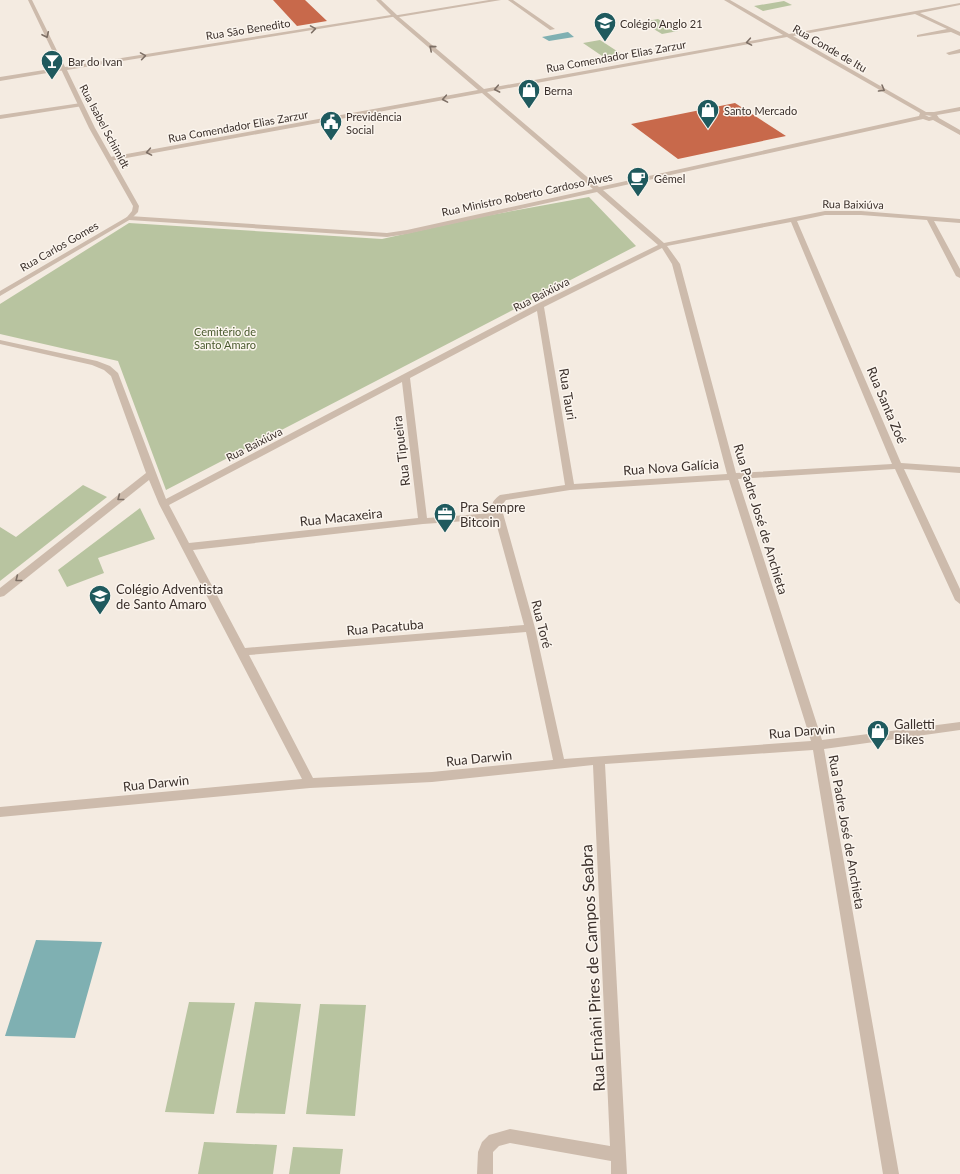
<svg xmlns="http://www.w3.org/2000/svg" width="960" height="1174" font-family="Lato,sans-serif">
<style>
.green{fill:#b8c4a0}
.water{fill:#7fb0b2}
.building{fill:#c8694b}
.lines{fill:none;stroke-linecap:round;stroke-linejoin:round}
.minor{fill:#cdbbac;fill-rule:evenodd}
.tertiary{fill:#cdbbac;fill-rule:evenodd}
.oneway{stroke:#7d6f65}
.labels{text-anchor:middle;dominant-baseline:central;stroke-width:3;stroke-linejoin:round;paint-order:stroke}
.far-poi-label{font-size:11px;fill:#3b302b;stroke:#fbf5ee;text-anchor:start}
.far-street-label{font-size:11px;fill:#3b302b;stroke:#fbf5ee}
.far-park-label{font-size:11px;fill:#4a5a2e;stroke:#fbf5ee}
.street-label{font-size:13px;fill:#3b302b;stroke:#fbf5ee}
.poi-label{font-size:13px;fill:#3b302b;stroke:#fbf5ee;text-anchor:start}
.near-street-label{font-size:16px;fill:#3b302b;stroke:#fbf5ee}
</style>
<rect width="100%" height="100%" fill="#f4ebe1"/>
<path class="green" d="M784,1L792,5L763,11L754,6Z
M658,19L678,31L662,34L642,22Z
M600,40L623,55L605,58L583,43Z
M589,197L636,246L166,490L118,361L0,334V304L129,223L382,239L485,216Z
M83,485L107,497L0,581V527L16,537Z
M140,508L155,539L98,558L104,573L67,587L58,570Z
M189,1002L235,1003L214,1114L165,1112Z
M255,1002L301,1004L285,1114L236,1113Z
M320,1004L366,1005L355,1116L306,1114Z
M204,1142L277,1145L273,1174H198Z
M293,1147L343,1149L340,1174H289Z"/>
<path class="water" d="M568,32L574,37L549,41L542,37Z
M36,940L102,942L75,1038L5,1036Z"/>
<path class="building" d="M273,0H305L327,21L297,26Z
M735,103L786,136L678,159L631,124Z"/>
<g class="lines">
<path class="minor" d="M489,0H501L399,17L484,89L783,35L724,0H730L789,34L960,3V5L920,13L960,32V36L951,32L917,37V35L947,29L915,14L793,36L926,112H934L960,107V111L937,115L939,118L960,130V135L933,120L929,121L923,119L603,190L664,243L825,211H861L960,219V223L934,221L960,269V278L956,276L927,220L861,215H825L797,221L901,463L960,467V473L904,469L960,589V604L955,600L895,469L738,479L822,740L960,722V730L824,749L899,1174H883L813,750L605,764L627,1174H611V1161L510,1143L499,1146L493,1152V1174H477L478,1152L482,1142L489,1135L510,1129L610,1146L593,765L432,782L310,788L0,817V807L302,779L159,504L149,480L4,596L0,597V588L146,473L111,376L104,370L92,365L0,344V340L97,361L110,366L118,373L166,499L537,304L658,245L597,192L407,234L387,237L129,220L126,218L129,216L387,233L407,230L593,189L482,93L110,161L107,159L110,157L478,90L392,16ZM787,37L920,113L919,116L599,187L487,92ZM925,115L932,116L929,117ZM791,222L892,464L736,473L680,264L667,246ZM662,248L672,264L727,474L574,484L544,307ZM537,311L565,485L500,495C492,501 491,504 493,513L427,518L410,378ZM402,382L418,518L189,543L169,505ZM729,480L811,741L564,759L535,628L501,506L506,500L570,490ZM495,519L524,625L245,648L193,550L423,524ZM526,632L553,760L432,772L313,778L249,655Z
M508,0H513L555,29L550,30Z
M960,49V53L949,55L946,53Z
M63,67L65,68V70L0,81V77Z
M81,103L83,104V106L0,119V115Z"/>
<path class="tertiary" d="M28,0H32L65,67L391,15L376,0H381L398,16L67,70L95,128L139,206L138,212L131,219L0,296V291L127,217L132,211L133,206L89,128Z"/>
</g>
<defs><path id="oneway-chevron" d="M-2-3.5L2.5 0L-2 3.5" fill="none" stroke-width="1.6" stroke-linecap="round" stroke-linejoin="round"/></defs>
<g class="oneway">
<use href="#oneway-chevron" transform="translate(313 29) rotate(-9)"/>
<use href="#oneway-chevron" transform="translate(46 35) rotate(65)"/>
<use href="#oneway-chevron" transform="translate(749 42) rotate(170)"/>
<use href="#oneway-chevron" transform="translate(432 48) rotate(-139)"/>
<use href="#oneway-chevron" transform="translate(143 56) rotate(-9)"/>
<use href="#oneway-chevron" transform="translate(497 89) rotate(169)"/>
<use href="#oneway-chevron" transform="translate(882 89) rotate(30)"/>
<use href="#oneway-chevron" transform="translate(445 99) rotate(170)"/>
<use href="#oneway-chevron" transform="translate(149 152) rotate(170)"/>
<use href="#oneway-chevron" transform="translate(120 498) rotate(142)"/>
<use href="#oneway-chevron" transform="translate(18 579) rotate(142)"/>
</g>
<defs>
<g id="school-pin" transform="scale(1.15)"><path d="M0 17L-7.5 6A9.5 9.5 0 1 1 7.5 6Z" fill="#1f5a5e" stroke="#fbf5ee"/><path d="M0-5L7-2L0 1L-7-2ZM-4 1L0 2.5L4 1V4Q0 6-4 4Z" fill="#fff"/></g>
<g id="bar-pin" transform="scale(1.15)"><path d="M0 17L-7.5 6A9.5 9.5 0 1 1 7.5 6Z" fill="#1f5a5e" stroke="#fbf5ee"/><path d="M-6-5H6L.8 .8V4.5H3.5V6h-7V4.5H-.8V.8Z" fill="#fff"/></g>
<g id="shop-pin" transform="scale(1.15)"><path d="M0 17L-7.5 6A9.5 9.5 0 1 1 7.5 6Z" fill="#1f5a5e" stroke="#fbf5ee"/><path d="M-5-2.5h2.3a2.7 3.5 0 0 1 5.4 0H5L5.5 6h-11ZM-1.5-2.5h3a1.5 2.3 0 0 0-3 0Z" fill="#fff"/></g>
<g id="civic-pin" transform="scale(1.15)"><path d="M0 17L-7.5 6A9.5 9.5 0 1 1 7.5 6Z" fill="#1f5a5e" stroke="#fbf5ee"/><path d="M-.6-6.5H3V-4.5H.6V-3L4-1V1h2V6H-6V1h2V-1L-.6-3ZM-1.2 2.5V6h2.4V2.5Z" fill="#fff"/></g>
<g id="cafe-pin" transform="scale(1.15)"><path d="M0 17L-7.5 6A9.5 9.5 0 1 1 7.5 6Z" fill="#1f5a5e" stroke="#fbf5ee"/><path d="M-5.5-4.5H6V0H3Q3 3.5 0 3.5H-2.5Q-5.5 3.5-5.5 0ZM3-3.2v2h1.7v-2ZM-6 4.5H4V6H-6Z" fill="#fff"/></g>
<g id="office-pin" transform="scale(1.15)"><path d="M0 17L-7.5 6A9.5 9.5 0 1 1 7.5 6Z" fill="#1f5a5e" stroke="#fbf5ee"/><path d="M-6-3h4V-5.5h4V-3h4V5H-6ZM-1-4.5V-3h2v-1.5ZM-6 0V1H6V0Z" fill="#fff"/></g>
</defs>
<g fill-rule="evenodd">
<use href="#school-pin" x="605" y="23"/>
<use href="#bar-pin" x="52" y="61"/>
<use href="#shop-pin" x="529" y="90"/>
<use href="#shop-pin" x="708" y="110"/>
<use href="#civic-pin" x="331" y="122"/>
<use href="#cafe-pin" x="638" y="178"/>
<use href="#office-pin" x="445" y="514"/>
<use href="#school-pin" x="100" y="596"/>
<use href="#shop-pin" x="878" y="731"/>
</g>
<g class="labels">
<g class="far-poi-label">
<text x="620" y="23">Colégio Anglo 21</text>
<text x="68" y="61">Bar do Ivan</text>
<text x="544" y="90">Berna</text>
<text x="724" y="110">Santo Mercado</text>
<text x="346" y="116">Previdência<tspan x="346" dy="13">Social</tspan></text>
<text x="654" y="178">Gêmel</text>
</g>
<g class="far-street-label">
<text transform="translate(248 29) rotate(-9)">Rua São Benedito</text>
<text transform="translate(830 48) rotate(30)">Rua Conde de Itu</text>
<text transform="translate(616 56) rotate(-10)">Rua Comendador Elias Zarzur</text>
<text transform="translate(105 126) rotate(62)">Rua Isabel Schimidt</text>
<text transform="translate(238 126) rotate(-10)">Rua Comendador Elias Zarzur</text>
<text transform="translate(527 194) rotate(-12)">Rua Ministro Roberto Cardoso Alves</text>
<text transform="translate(853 204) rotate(1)">Rua Baixiúva</text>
<text transform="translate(59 246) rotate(-30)">Rua Carlos Gomes</text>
<text transform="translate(541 294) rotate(-27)">Rua Baixiúva</text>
<text transform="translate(254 444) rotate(-27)">Rua Baixiúva</text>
</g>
<g class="far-park-label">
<text x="225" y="331">Cemitério de<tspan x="225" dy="13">Santo Amaro</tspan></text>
</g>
<g class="street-label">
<text transform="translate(568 394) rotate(81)">Rua Tauri</text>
<text transform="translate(887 405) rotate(67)">Rua Santa Zoé</text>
<text transform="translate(401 451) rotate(-97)">Rua Tipueira</text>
<text transform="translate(671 467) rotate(-4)">Rua Nova Galícia</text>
<text transform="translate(341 517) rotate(-6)">Rua Macaxeira</text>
<text transform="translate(761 519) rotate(73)">Rua Padre José de Anchieta</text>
<text transform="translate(542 624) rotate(76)">Rua Toré</text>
<text transform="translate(385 627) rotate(-5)">Rua Pacatuba</text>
<text transform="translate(802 731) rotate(-5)">Rua Darwin</text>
<text transform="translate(479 758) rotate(-6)">Rua Darwin</text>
<text transform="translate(156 783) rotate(-6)">Rua Darwin</text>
<text transform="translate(847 832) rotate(80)">Rua Padre José de Anchieta</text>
</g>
<g class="poi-label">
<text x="460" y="507">Pra Sempre<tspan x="460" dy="15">Bitcoin</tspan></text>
<text x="116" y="589">Colégio Adventista<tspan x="116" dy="15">de Santo Amaro</tspan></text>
<text x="894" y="724">Galletti<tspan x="894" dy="15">Bikes</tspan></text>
</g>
<g class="near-street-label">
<text transform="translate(592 968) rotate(-93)">Rua Ernâni Pires de Campos Seabra</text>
</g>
</g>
</svg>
